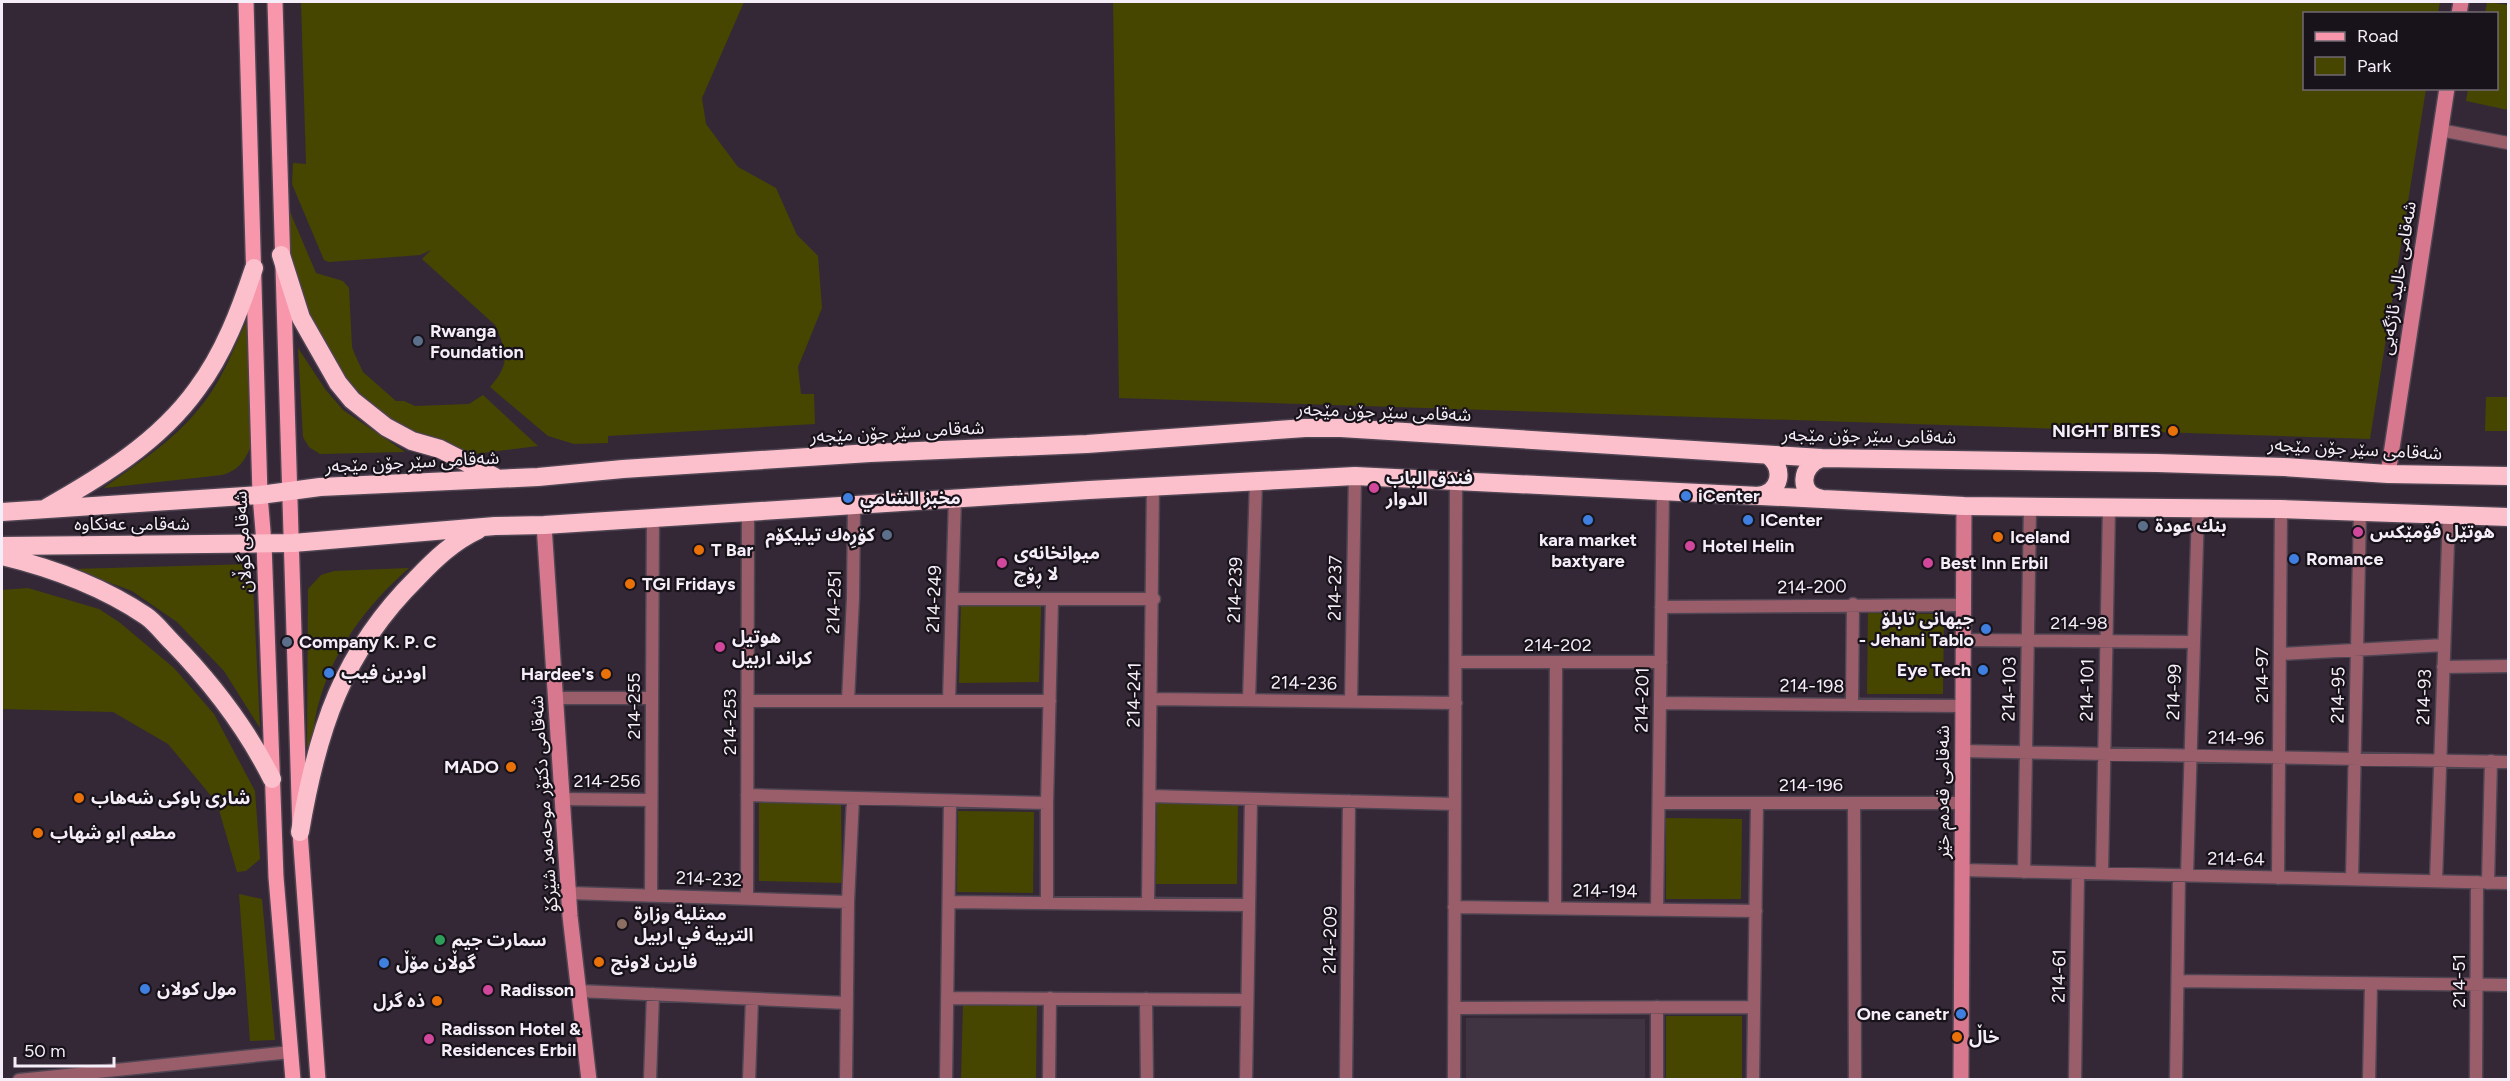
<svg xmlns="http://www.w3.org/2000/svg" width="2510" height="1081" font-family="Figtree,'Noto Sans Arabic',sans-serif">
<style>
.education{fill:#403442}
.green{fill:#464600}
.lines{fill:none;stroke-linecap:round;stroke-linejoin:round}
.street-casing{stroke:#4f4452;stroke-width:15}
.secondary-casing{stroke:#4f4452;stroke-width:18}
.primary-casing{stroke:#4f4452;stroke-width:18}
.highway-casing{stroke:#4f4452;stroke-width:21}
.street{stroke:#9a5e6b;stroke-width:12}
.secondary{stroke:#d7788e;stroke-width:15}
.primary{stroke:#f896ac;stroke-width:15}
.highway{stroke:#fcc0cc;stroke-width:18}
.service-dot{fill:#5c6f8a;stroke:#18131a;stroke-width:2}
.food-dot{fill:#e8710a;stroke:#18131a;stroke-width:2}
.hotel-dot{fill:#d1479c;stroke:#18131a;stroke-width:2}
.shop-dot{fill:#3f7fe0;stroke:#18131a;stroke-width:2}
.education-dot{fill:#8d6e63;stroke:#18131a;stroke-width:2}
.leisure-dot{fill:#2e9e5b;stroke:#18131a;stroke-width:2}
.labels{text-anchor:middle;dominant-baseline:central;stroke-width:4.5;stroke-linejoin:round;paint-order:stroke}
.street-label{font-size:18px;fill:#f5edf7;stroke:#18131a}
.poi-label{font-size:18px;font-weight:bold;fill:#f5edf7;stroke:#18131a;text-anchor:start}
</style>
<rect width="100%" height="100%" fill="#342837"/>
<path class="education" d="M1466,1018L1645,1019V1079H1466Z"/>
<path class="green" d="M301,2H744L702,98L706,124L738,167L776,188L797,235L818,256L822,308L798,367L801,394H814L815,424L608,436V443L574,444L548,436L490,387C511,363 507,352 495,325L422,259L431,250L420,255L329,262L324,260L292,184L293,163L306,164Z
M1113,2H2440L2438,13L2304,14V88L2426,89L2370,439L1119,398Z
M2487,2L2508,5V110L2466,101L2468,89L2496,88V14L2485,13Z
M290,212L316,273L343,281L349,288L352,347L355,355L363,372L396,401H404L415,406L469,404L483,395L538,446L466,455L392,422L348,385L320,342L290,273L289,213Z
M248,318L251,446C244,462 239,470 222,475L104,488C136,464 172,442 197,411C221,384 233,350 248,318Z
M298,348L325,389L343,410L405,452L320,454L309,447L303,437Z
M2486,397H2508V431H2485Z
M252,564L260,728L224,671L177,622L132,591L73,569Z
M409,568C368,604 334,648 319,702C315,715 314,730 311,743L307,748L308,589L321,575L334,571Z
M28,588L99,609L119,622L174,668L214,714L255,791L260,859L246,871L237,872L217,803L168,744L113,712L2,709V590Z
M961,603L1041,606L1039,682L959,683Z
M1868,613L1944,614L1943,694H1867Z
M841,802L842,883L759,881V803Z
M1238,802L1237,884H1156L1157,803Z
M958,811L1034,812L1033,893L957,892Z
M1666,818L1742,819L1741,899H1666Z
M239,894L262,899L275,1040L250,1041Z
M963,1004L1037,1005L1036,1079H961Z
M1666,1016H1742V1079H1666Z"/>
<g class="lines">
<g class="street-casing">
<path id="street" d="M2440,130L2508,143
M952,599H1154
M1661,607L1963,605
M1963,640L2194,642
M2280,654L2444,645
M1456,662H1661
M2443,667L2508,666
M557,698H652
M1152,699L1456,703
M1249,700L1256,481
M748,701H1050
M848,701L853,598L854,504
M949,701L955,498
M1351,702L1355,476
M1660,703L1963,706
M1852,705L1853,604
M1963,751L2508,762
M747,795L1047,803
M1150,796L1455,804
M562,799L651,800
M1659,803H1963
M1854,803L1855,1080
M1962,870L2508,883
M2024,872L2030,507
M2102,873L2109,508
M2187,875L2198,509
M2278,878L2281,509
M2352,879L2360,512
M2436,881L2449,514
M2488,883L2491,761
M569,893L848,902
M651,895L653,517
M747,898L748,511
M949,902L1249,905
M1047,903V803L1052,600
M1148,904L1153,487
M1454,907L1756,911
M1555,908L1556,663
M1657,910L1663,491
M2178,981L2508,985
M579,991L847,1003
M947,998L1247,1000
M1146,999L1147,1080
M1454,1008L1754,1007
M19,1080L291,1052
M650,1080L653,994
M749,1080L752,999
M846,1080L848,902L853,798
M946,1080L950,801
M1049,1080L1050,998
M1246,1080L1251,799
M1346,1080L1349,801
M1454,1080L1456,482
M1657,1080V1007
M1753,1080L1757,803
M2075,1080L2078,873
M2176,1080L2179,875
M2369,1080L2371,984
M2476,1080L2477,882"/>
</g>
<g class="secondary-casing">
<path id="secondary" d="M2459,14L2461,2
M2388,474L2447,88
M544,525L570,916L589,1080
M1961,1080L1964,506"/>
</g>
<g class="primary-casing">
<path id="primary" d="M246,2L260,495L264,543L276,877L293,1080
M275,2L300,832L318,1080"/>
</g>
<g class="highway-casing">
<path id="highway" d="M281,255L301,318L338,383L352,400L386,427L412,441L440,449L495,477
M1758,496C1781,493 1785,468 1768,455
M1822,499C1797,495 1800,465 1822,458
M46,508C101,477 159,442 197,389C224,353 240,310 254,268
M2,512L260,495L320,487L538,477L623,469L870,453L1087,444L1305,428H1341L1822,458L2157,463L2284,467L2388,474L2508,476
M2,546L293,543L495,526L544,525L1089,490L1355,476L1964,506L2281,509L2508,517
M2,556C52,568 103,587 146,616C155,622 163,633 172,642C211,682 247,729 272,779
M300,832C317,731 342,652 417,578C435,559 454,541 478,530"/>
</g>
<use href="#street" class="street"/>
<use href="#secondary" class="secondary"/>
<use href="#primary" class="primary"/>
<use href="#highway" class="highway"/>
</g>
<g class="service-dot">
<circle cx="418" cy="341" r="6"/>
<circle cx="2143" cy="526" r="6"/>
<circle cx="887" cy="535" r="6"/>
<circle cx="287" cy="642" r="6"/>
</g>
<g class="food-dot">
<circle cx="2173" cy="431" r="6"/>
<circle cx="1998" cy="537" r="6"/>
<circle cx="699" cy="550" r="6"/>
<circle cx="630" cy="584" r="6"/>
<circle cx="606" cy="674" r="6"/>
<circle cx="511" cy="767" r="6"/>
<circle cx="79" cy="798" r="6"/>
<circle cx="38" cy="833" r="6"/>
<circle cx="599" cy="962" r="6"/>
<circle cx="437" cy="1001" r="6"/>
<circle cx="1957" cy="1037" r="6"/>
</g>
<g class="hotel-dot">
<circle cx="1374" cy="488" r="6"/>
<circle cx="2358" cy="532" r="6"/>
<circle cx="1690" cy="546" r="6"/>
<circle cx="1002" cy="563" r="6"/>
<circle cx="1928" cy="563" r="6"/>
<circle cx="720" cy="647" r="6"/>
<circle cx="488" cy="990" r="6"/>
<circle cx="429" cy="1039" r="6"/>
</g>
<g class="shop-dot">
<circle cx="1686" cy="496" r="6"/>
<circle cx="848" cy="498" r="6"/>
<circle cx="1588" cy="520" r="6"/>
<circle cx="1748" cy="520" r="6"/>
<circle cx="2294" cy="559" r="6"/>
<circle cx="1986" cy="629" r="6"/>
<circle cx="1983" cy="670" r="6"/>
<circle cx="329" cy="673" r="6"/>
<circle cx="384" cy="963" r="6"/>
<circle cx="145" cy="989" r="6"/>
<circle cx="1961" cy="1014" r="6"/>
</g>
<circle class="education-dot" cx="622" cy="924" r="6"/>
<circle class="leisure-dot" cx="440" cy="940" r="6"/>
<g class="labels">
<g class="street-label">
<text transform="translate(2398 278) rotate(-81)">شەقامی خالید ئاژگەیی</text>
<text transform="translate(1384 412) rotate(2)">شەقامی سێر جۆن مێجەر</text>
<text transform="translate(897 432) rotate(-3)">شەقامی سێر جۆن مێجەر</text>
<text transform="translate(1869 436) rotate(1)">شەقامی سێر جۆن مێجەر</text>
<text transform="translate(2355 449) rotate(3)">شەقامی سێر جۆن مێجەر</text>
<text transform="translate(412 462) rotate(-3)">شەقامی سێر جۆن مێجەر</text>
<text x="132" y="524">شەقامی عەنکاوە</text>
<text transform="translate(243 542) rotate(-93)">شەقامی گوڵان</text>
<text transform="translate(1812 587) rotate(-1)">214-200</text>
<text transform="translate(1335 588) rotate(-89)">214-237</text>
<text transform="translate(1235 590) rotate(-88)">214-239</text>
<text transform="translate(934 599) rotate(-88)">214-249</text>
<text transform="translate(834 602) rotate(-88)">214-251</text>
<text x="2079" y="623">214-98</text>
<text x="1558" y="645">214-202</text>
<text transform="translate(2262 675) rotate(-90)">214-97</text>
<text transform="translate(1304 683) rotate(1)">214-236</text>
<text transform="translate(1812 686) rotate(1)">214-198</text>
<text transform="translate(2009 689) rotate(-89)">214-103</text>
<text transform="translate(2087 690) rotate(-89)">214-101</text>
<text transform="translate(2174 692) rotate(-88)">214-99</text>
<text transform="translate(1134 695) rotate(-89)">214-241</text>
<text transform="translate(2338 695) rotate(-89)">214-95</text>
<text transform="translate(2424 697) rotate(-88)">214-93</text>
<text transform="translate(1642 700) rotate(-89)">214-201</text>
<text transform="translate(634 706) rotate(-90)">214-255</text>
<text transform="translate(730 722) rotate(-90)">214-253</text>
<text transform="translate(2236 738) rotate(1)">214-96</text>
<text x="607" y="781">214-256</text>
<text x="1811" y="785">214-196</text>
<text transform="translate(1943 792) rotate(-90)">شەقامی قەدەم خێر</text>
<text transform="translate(544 804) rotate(-94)">شەقامی دکتۆر موحەمەد شێرکۆ</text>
<text transform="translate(2236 859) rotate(1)">214-64</text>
<text transform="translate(709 879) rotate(2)">214-232</text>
<text transform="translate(1605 891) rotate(1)">214-194</text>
<text transform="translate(1330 940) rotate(-89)">214-209</text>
<text transform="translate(2059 976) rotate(-89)">214-61</text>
<text transform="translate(2459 981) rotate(-90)">214-51</text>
</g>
<g class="poi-label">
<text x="430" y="331">Rwanga<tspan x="430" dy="21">Foundation</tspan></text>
<text x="2161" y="431" text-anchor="end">NIGHT BITES</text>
<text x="1386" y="478">فندق الباب<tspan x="1386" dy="21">الدوار</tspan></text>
<text x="1698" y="496">iCenter</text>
<text x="860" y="498">مخبز الشامي</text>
<text x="1760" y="520">ICenter</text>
<text x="2155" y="526">بنك عودة</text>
<text x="2370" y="532">هوتێل فۆمێکس</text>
<text x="875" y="535" text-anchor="end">كۆرِەك تيليكۆم</text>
<text x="2010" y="537">Iceland</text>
<text x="1588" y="540" text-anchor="middle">kara market<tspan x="1588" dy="21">baxtyare</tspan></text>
<text x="1702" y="546">Hotel Helin</text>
<text x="711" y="550">T Bar</text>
<text x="1014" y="553">میوانخانەی<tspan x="1014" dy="21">لا ڕۆچ</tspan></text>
<text x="2306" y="559">Romance</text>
<text x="1940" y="563">Best Inn Erbil</text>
<text x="642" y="584">TGI Fridays</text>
<text x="1974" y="619" text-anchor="end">جیهانی تابلۆ<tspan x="1974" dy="21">- Jehani Tablo</tspan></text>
<text x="732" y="637">هوتيل<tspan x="732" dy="21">كراند اربيل</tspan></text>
<text x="299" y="642">Company K. P. C</text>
<text x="1971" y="670" text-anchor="end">Eye Tech</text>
<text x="341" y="673">اودين فيب</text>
<text x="594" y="674" text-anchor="end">Hardee's</text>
<text x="499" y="767" text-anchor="end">MADO</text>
<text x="91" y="798">شاری باوکی شەھاب</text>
<text x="50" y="833">مطعم ابو شهاب</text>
<text x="634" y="914">ممثلية وزارة<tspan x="634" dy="21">التربية في اربيل</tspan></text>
<text x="452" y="940">سمارت جیم</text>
<text x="611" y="962">فارین لاونج</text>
<text x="396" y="963">گوڵان مۆڵ</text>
<text x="157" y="989">مول كولان</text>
<text x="500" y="990">Radisson</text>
<text x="425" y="1001" text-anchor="end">ذه گرل</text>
<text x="1949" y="1014" text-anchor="end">One canetr</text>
<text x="441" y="1029">Radisson Hotel &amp;<tspan x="441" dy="21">Residences Erbil</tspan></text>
<text x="1969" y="1037">خاڵ</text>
</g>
</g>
<rect width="2510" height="1081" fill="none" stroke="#f5edf7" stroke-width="6"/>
<rect x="2303" y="12" width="195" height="78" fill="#18131a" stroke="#706a72" stroke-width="1.5"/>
<rect x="2315" y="32" width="30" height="9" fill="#f896ac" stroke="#706a72" stroke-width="1.5"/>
<text x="2357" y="42" font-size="18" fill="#f5edf7">Road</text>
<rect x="2315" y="57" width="30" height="18" fill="#464600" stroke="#706a72" stroke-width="1.5"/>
<text x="2357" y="72" font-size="18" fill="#f5edf7">Park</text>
<path d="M15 1057v9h99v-9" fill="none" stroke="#f5edf7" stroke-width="3"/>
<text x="24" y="1057" font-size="18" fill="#f5edf7" stroke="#18131a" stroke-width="4.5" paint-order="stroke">50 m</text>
</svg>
